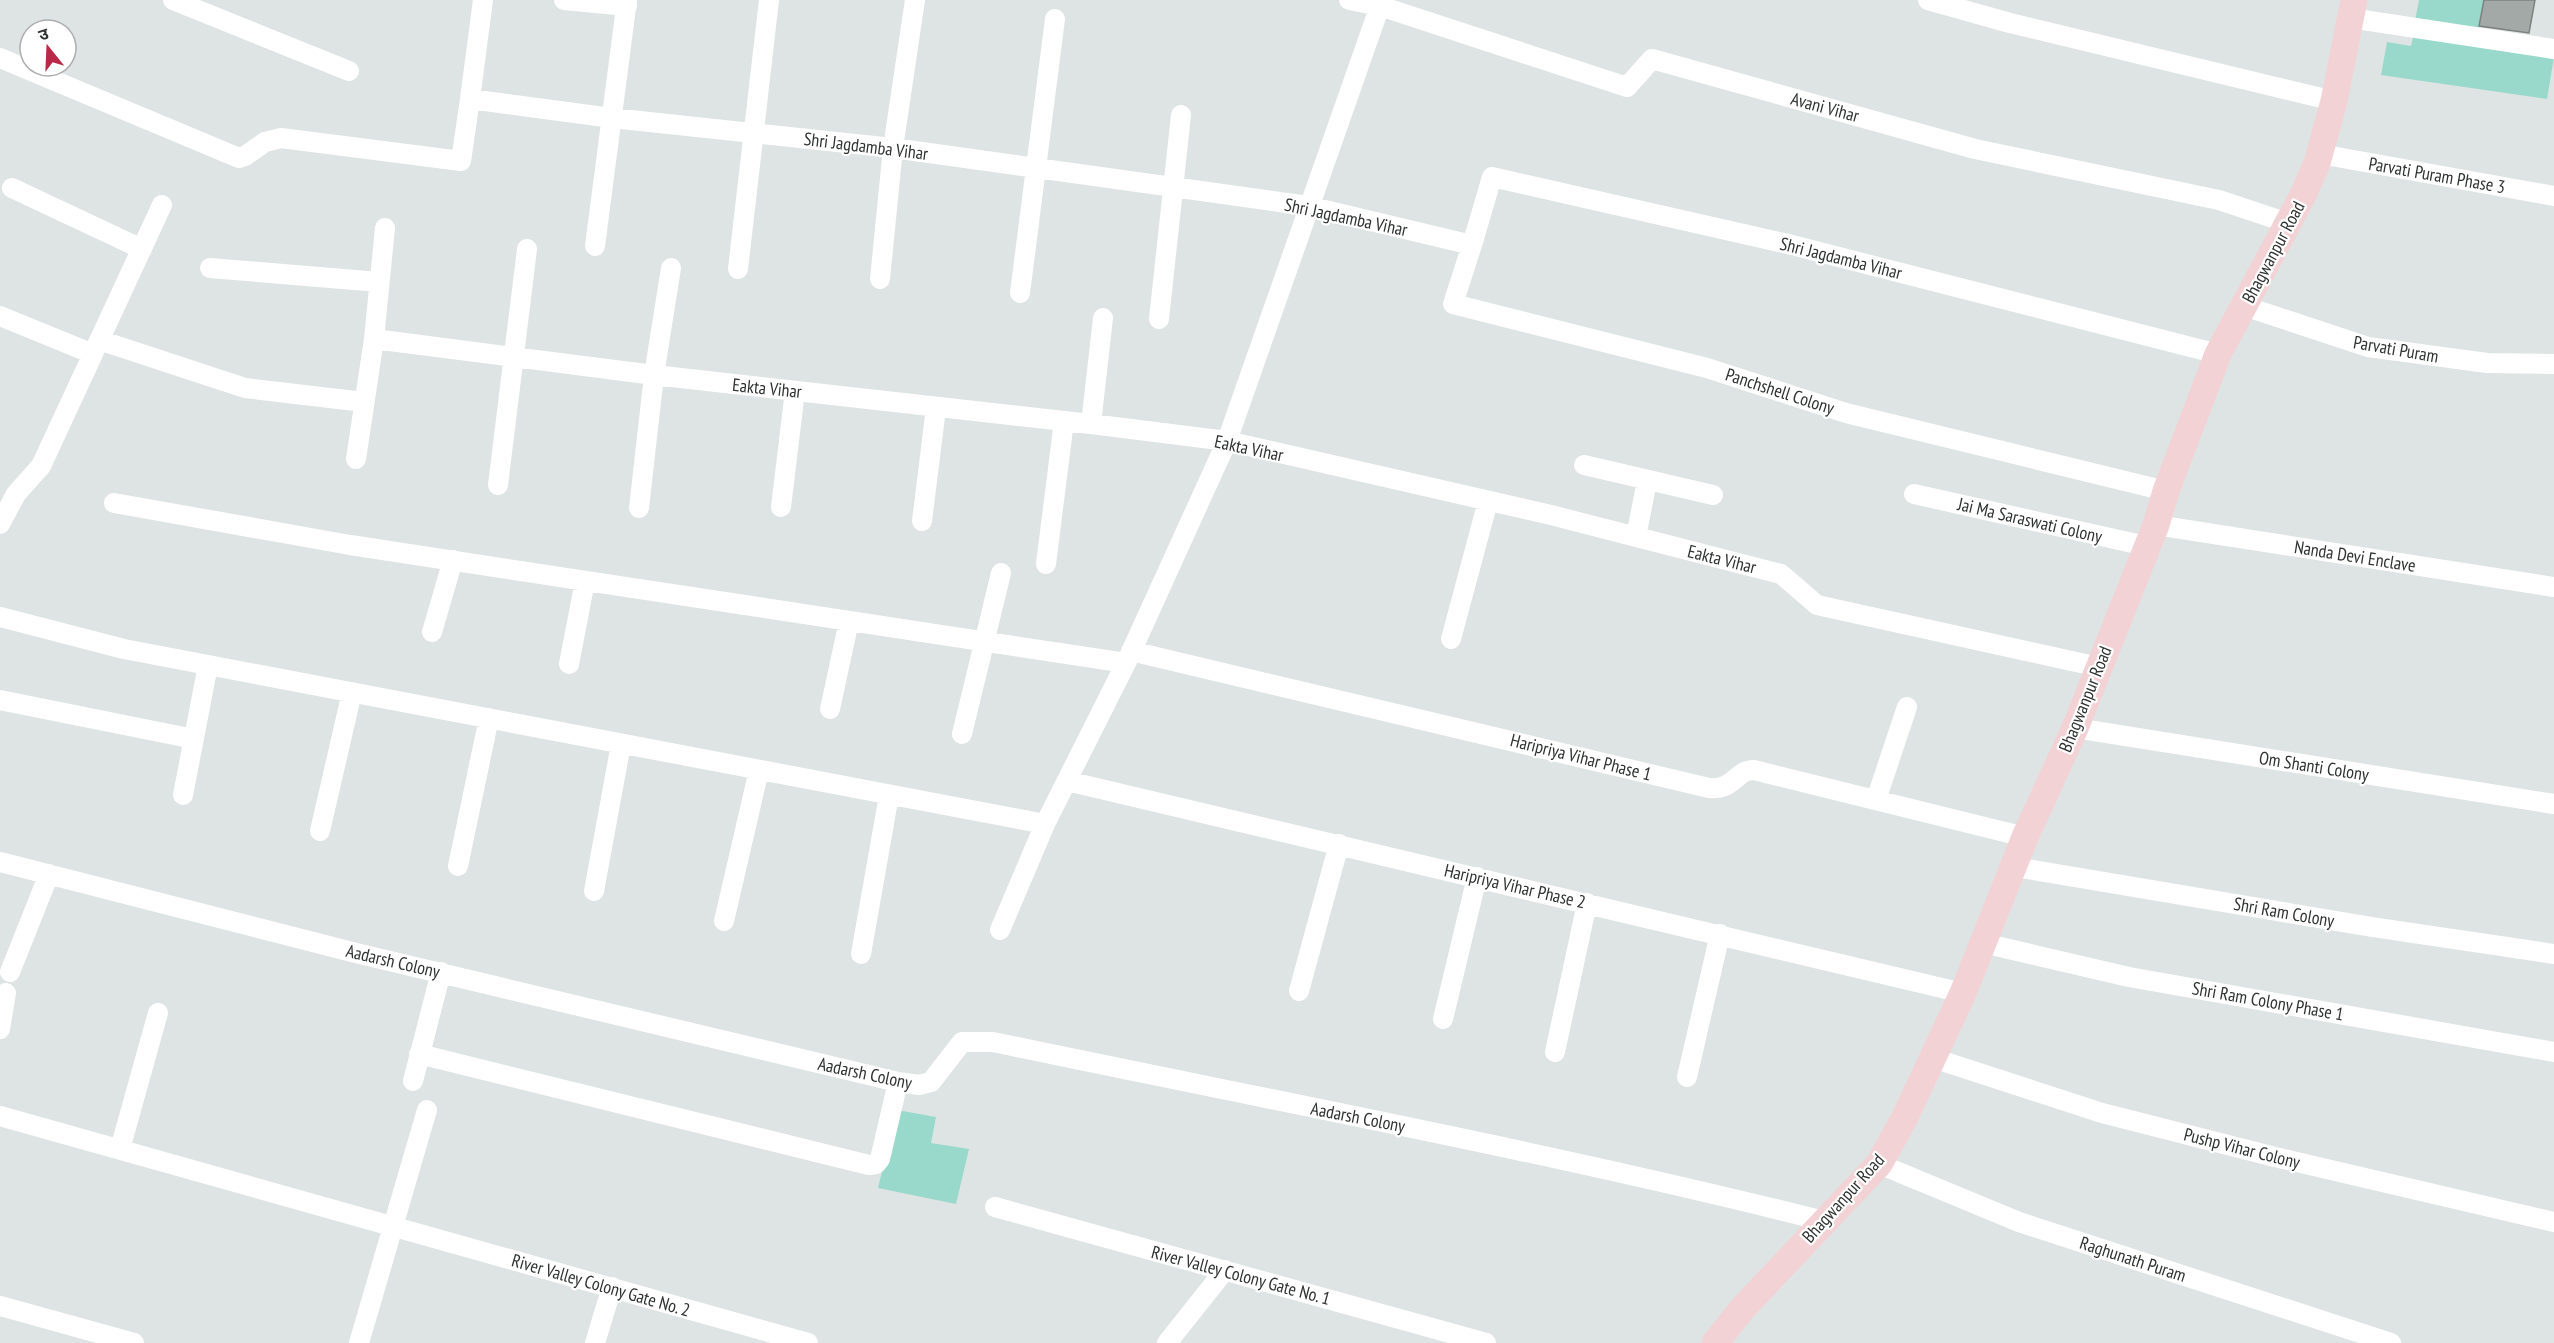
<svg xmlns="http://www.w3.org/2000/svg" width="2554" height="1343" font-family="'PT Sans Narrow','Noto Sans Devanagari',sans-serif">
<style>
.green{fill:#99d9cb}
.building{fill:#a3a9a7;stroke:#7d8281;stroke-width:1.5}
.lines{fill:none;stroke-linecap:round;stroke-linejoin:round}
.street{stroke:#fff;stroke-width:20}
.secondary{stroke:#f3d2d6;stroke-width:27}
.labels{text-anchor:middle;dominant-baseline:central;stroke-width:4.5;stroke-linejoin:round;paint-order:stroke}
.street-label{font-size:18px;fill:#2f3231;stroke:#fff}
</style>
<rect width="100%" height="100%" fill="#dee4e3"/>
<path class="green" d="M2419,0H2484L2478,32L2415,21Z
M2413,37L2554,57L2547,99L2381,75L2387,42L2411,46Z
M897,1110L936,1117L931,1143L969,1149L956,1204L878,1188Z"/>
<path class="building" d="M2484,0H2535L2529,33L2479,26Z"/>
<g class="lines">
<path class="street" d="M173,0L349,71
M564,0L627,6
M1349,0L1380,6L1627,87L1652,59L1975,149L2219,200L2288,223
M1928,0L2010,23L2334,101
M2350,18L2554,49
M0,58L239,158L245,156L265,142L281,138L461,161L470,99L612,118L893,148L1308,206L1472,245L1492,177L1788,244L2218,354
M470,99L483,0
M2320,154L2554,196
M12,188L142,249
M1472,245L1453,304L1707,368L1846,413L2166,491
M595,246L627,0
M210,268L379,282
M738,269L769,0
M880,279L893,148L915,0
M1020,293L1055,19
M2244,306L2368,347L2487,363L2554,364
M0,316L93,354
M1159,319L1181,115
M374,339L654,375L1091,424L1227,441L1551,515L1781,574L1817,605L2099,667
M99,340L245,388L364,402
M1091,424L1103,318
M356,459L374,339L385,228
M1584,465L1713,495
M498,485L527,249
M1914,494L2146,546
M114,503L350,545L1126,663
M781,507L795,391
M639,508L654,375L671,268
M922,521L936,408
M0,524L16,494L41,466L162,205
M2156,525L2554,587
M1636,537L1647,481
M1046,564L1064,421
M0,617L124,649L1045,824
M432,632L453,560
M1451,639L1488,501
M1131,651L1709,788C1735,790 1735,770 1754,770L2025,837
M569,664L585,581
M0,700L194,739
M830,709L849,621
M2075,728L2554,804
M962,734L1001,573
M1067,781L1963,993
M183,795L208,665
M1876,800L1907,707
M320,831L352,692
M0,862L356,953L898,1082L919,1085L931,1082L962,1042H993C1270,1100 1549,1152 1824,1221
M458,866L489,718
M2015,867L2372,927L2554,954
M594,891L621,744
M724,921L759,770
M1000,930L1045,824L1126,663L1227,441L1382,0
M1983,943L2129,977L2554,1052
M861,954L889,795
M10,972L49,874
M1299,991L1339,844
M1443,1019L1477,877
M0,1029L6,993
M1555,1052L1587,903
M419,1054L869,1165L876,1164L880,1159L898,1082
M1933,1058L2102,1113L2275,1157L2554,1222
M1687,1077L1720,934
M413,1081L441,972
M0,1116L808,1343
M120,1149L158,1013
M1879,1164L2019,1222L2391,1343
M995,1207L1486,1343
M0,1306L134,1343
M359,1343L427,1110
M595,1343L612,1287
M1167,1343L1225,1270"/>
<path class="secondary" d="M1715,1343L1743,1308L1879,1164L1905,1117L1963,993L2025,837L2075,728L2156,525L2166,491L2218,354L2303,195L2317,163L2334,101L2354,0"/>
</g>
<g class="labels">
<g class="street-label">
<text transform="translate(1825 107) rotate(15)">Avani Vihar</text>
<text transform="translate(866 146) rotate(7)">Shri Jagdamba Vihar</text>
<text transform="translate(2437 175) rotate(10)">Parvati Puram Phase 3</text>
<text transform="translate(1346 217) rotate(12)">Shri Jagdamba Vihar</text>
<text transform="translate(2273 252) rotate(-62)">Bhagwanpur Road</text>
<text transform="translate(1841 258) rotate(14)">Shri Jagdamba Vihar</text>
<text transform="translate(2396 349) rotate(10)">Parvati Puram</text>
<text transform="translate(767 388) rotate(6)">Eakta Vihar</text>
<text transform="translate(1780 391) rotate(18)">Panchshell Colony</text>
<text transform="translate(1249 448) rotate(12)">Eakta Vihar</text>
<text transform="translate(2030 520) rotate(13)">Jai Ma Saraswati Colony</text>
<text transform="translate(2355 556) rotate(9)">Nanda Devi Enclave</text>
<text transform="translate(1722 559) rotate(14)">Eakta Vihar</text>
<text transform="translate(2085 699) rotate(-68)">Bhagwanpur Road</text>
<text transform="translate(1581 757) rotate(14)">Haripriya Vihar Phase 1</text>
<text transform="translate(2314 766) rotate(9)">Om Shanti Colony</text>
<text transform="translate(1515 886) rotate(13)">Haripriya Vihar Phase 2</text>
<text transform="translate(2284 912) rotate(10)">Shri Ram Colony</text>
<text transform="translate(393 961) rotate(13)">Aadarsh Colony</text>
<text transform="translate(2268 1001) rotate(10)">Shri Ram Colony Phase 1</text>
<text transform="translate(865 1073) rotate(12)">Aadarsh Colony</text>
<text transform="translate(1358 1117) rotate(11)">Aadarsh Colony</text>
<text transform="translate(2242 1148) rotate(14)">Pushp Vihar Colony</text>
<text transform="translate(1843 1198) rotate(-48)">Bhagwanpur Road</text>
<text transform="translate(2133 1259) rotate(18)">Raghunath Puram</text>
<text transform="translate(1241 1275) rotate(15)">River Valley Colony Gate No. 1</text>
<text transform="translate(601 1285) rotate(16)">River Valley Colony Gate No. 2</text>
</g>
</g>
<g transform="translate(48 48) rotate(342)"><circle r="28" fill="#ffffff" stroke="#acadad" stroke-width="1.5"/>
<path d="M0-4.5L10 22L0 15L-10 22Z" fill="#b92848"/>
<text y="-9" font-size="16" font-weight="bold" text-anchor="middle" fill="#2f3231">उ</text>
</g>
</svg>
